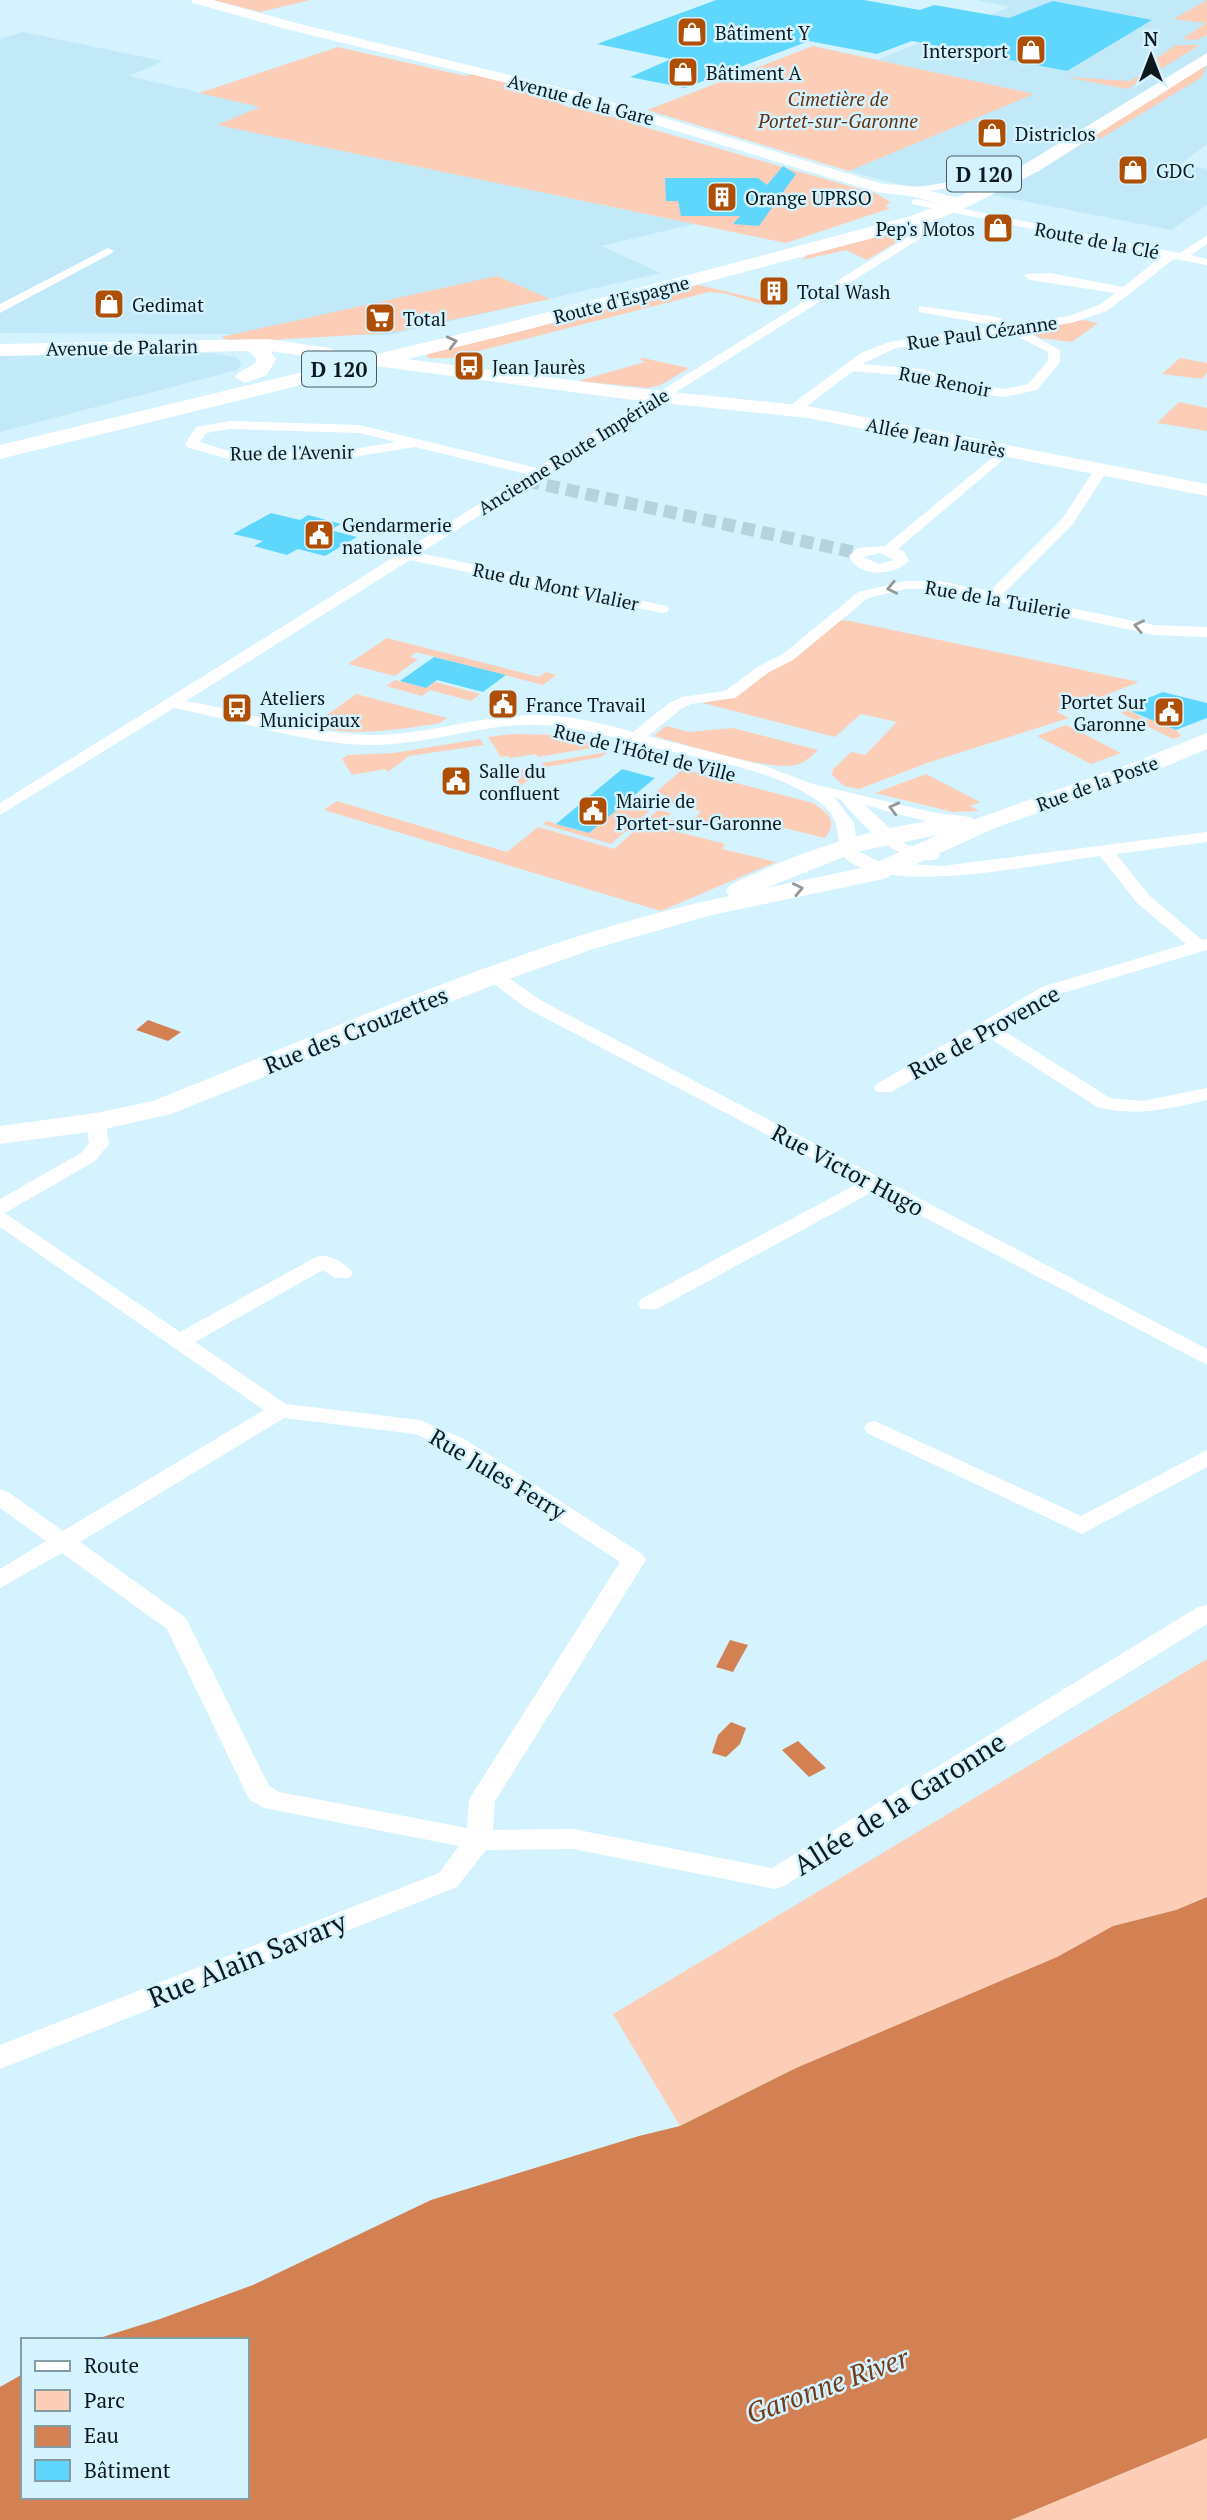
<svg xmlns="http://www.w3.org/2000/svg" width="1207" height="2520" font-family="'PT Serif',serif">
<style>
.built{fill:#c1e9f8}
.green{fill:#fcceb7}
.water{fill:#d38053}
.building{fill:#5fd7fd}
.lines{fill:none;stroke-linecap:round;stroke-linejoin:round}
.street-tunnel{stroke:#b6d2dd;stroke-width:13;stroke-dasharray:13 7;stroke-linecap:butt}
.street{fill:#fff;fill-rule:evenodd}
.secondary{fill:#fff;fill-rule:evenodd}
.primary{fill:#fff;fill-rule:evenodd}
.oneway{stroke:#939899}
.labels{text-anchor:middle;dominant-baseline:central;stroke-width:5;stroke-linejoin:round;paint-order:stroke}
.far-poi-label{font-size:19px;fill:#0e191d;stroke:#d4f3ff;text-anchor:start}
.far-park-label{font-size:19px;font-style:italic;fill:#65300e;stroke:#d4f3ff}
.far-street-label{font-size:19px;fill:#0e191d;stroke:#d4f3ff}
.shield{fill:#d4f3ff;stroke:#495a61;stroke-width:2}
.shield-label{font-size:21px;font-weight:bold;fill:#0e191d}
.street-label{font-size:23px;fill:#0e191d;stroke:#d4f3ff}
.near-street-label{font-size:28px;fill:#0e191d;stroke:#d4f3ff}
.near-water-label{font-size:28px;font-style:italic;fill:#743c1c;stroke:#d4f3ff}
</style>
<rect width="100%" height="100%" fill="#d4f3ff"/>
<path class="built" d="M976,0H1207V144L1181,164L1207,169V205L1171,230L943,185L905,186L849,171L1033,94L877,60L1010,7Z
M23,32L163,61L129,76L261,107L219,125L694,224L601,246L661,273L389,335L0,333V39Z
M211,353L236,357L242,365L237,370L0,432V356Z"/>
<path class="green" d="M213,0H310L260,12Z
M1207,0V35L1197,40L1182,39L1206,23L1174,19Z
M1176,45H1200L1127,89L1065,77L1130,81L1158,64L1151,62Z
M813,46L1034,94L849,171L647,110Z
M338,47L466,76L472,74L536,90L529,94L570,101L562,104L564,106L630,121L627,122L877,194L890,202L885,207L891,208L786,243L217,125L260,107L199,93Z
M1207,64L1202,77L1103,137L1075,147Z
M905,230L911,231L910,234L867,260L846,250L802,260L807,255Z
M497,276L550,299L389,333L252,341H231L221,337Z
M699,285L779,304L772,307L723,293L709,292L451,358H429L426,355L431,351L571,314Z
M1083,320L1098,323L1072,342L1040,338L1027,331Z
M643,358L689,368L661,385L648,388L578,381L645,362L639,359Z
M1180,358L1207,363V373L1202,379L1162,374Z
M1179,402L1207,408V431L1157,423Z
M841,620L850,621L1139,682L1066,711H1055L1069,718L930,762L859,789L844,786L832,775L833,769L851,752L865,755L897,722L861,714L835,737L703,703L738,696L764,675L793,659Z
M387,638L539,677L546,672L556,675L543,685L416,652L410,657L418,659L395,676L348,664Z
M395,680L426,688L435,682L480,694L471,701L430,690L422,696L386,686Z
M356,694L447,718L440,723C396,730 356,737 312,726Z
M1128,710L1147,720L1152,718L1176,730L1181,736L1173,739L1121,713Z
M1066,725L1121,753L1091,764L1037,736Z
M666,726L689,732L733,728L818,750C811,757 805,763 795,765C768,771 685,744 654,736Z
M513,734L558,735L596,744L591,748L538,757L536,754L510,758L508,756L501,757L488,737Z
M480,739L484,745L409,756L388,772L386,769L352,775L342,759L348,755L394,753Z
M608,752L601,757L546,767L521,786L515,776L522,775L519,770L543,766L542,763Z
M683,769L813,803C828,813 839,821 825,838L752,820L738,833L692,822L701,811L662,800L666,796L655,793Z
M926,774L980,802L970,806L979,811L953,812L875,793Z
M630,799L655,806L611,844L542,824L547,821L589,833Z
M337,801L507,852L538,827L614,849L658,810L671,813L667,818L679,822L671,830L725,844L722,849L776,862L661,911L324,810Z
M1207,1659V1897L1176,1910L1113,1926L1057,1957L796,2068L680,2126L613,2014Z
M1207,2438V2520H1011Z"/>
<path class="water" d="M148,1020L181,1032L168,1041L136,1030Z
M730,1640L748,1645L733,1672L716,1667Z
M731,1722L746,1728L740,1744L726,1757L712,1753L718,1735Z
M798,1741L826,1768L809,1777L782,1750Z
M1207,1897V2438L1011,2520H0V2387L23,2374V2497H247V2340H93L160,2319L253,2285L431,2200L639,2136L680,2126L796,2068L1057,1957L1113,1926L1176,1910Z"/>
<path class="building" d="M716,0H864L920,10L934,5L1009,18L1053,1L1152,20L1067,71L912,41L877,54L809,41L685,88L630,77L671,59L597,44Z
M783,166L796,174L759,226L733,224L740,216H681L678,201H666L665,178H758L767,185Z
M271,513L300,520L308,515L341,524L330,530L357,537L325,556L298,549L287,555L254,546L263,541L233,534Z
M434,657L506,675L483,692L437,680L426,688L400,681Z
M1163,692L1207,703V718L1176,730L1123,708Z
M622,769L655,778L589,833L556,824Z"/>
<g class="lines">
<path class="street-tunnel" d="M527,481L858,553"/>
<path class="street" d="M969,179L973,180V184L911,194L906,191L911,188Z
M916,199L1179,253L1207,236V244L1191,255L1207,259V265L1174,259L1107,311L1071,323L1023,330L1060,350V362L1037,390L1005,397L979,394L920,377L853,371L798,413H788V407L861,353L889,342L998,326L919,312V306L997,317L1012,324L1069,316L1099,305L1115,293L1030,280L1024,276L1026,274L1050,273L1123,287L1162,256L912,204V200ZM1009,332L1048,352V361L1028,384L1005,389L980,386L921,369L862,364L896,348Z
M918,217L924,220V236L420,553L662,605L667,606L669,609L667,612L662,613L410,560L186,701C247,711 307,734 369,735C419,736 468,719 518,716C557,712 596,722 633,732L669,703L682,697L725,691L759,666L783,654L858,592L906,581H939L990,591L1062,519L1096,467H1106L1108,470L1072,525L1003,594L1154,625L1207,627V637L1154,635L939,589H906L868,598L793,660L769,672L735,698L691,704L681,709L648,736L762,765L813,784L931,812L970,817L978,822C965,836 885,810 865,805L907,845L937,851L940,855L937,859C901,868 861,824 840,799L834,797L854,823L858,851L880,862L942,866L1207,832V842L1116,854L1150,896L1202,940L1207,939V950L1056,995L1001,1029L1110,1098L1143,1101L1207,1088V1100C1169,1109 1136,1117 1097,1107L988,1037L891,1092H877L874,1088L877,1084L1042,987L1186,944L1138,904L1100,856C1040,864 905,893 853,864C830,851 847,826 824,806C778,767 696,759 639,744L634,748H622L620,745L624,740C590,731 555,723 520,725C470,728 422,745 372,745C305,745 239,720 174,708L0,815V803L527,474L415,447L341,459L231,460L187,447L185,444L196,427L231,421L359,425L537,468L914,233L912,220ZM231,429L359,433L396,442L341,451L232,452L200,442L206,433Z
M108,248L114,251L112,253L0,313V304Z
M1005,447L1010,448V454L898,549L904,551L909,561C895,576 857,578 849,556L857,548L885,546ZM881,553L894,560L879,564L863,557Z
M493,970L499,971L540,1000L1207,1349V1365L874,1191L657,1309H641L638,1304L641,1299L859,1183L526,1008L487,979L484,975Z
M96,1116L106,1122L109,1144L95,1161L5,1213L180,1332L316,1257C329,1253 344,1262 353,1273L349,1278H335L323,1270L195,1342L286,1404L420,1420L466,1440L642,1554L646,1560L495,1801L493,1830L573,1829L772,1868L1198,1607L1207,1605V1624L784,1886L775,1889L573,1849L486,1850L457,1887L0,2069V2045L439,1873L459,1846L264,1808L250,1800L246,1793L167,1629L62,1553L0,1588V1569L46,1541L0,1508V1489L8,1492L63,1531L264,1410L0,1227V1199L81,1153L89,1143L86,1122ZM284,1418L415,1434L450,1450L620,1562L473,1793L469,1800L467,1828L279,1792L269,1786L186,1618L80,1542Z
M875,1421L1081,1516L1207,1450V1467L1082,1534L867,1433L864,1428L867,1423Z"/>
<path class="secondary" d="M191,0H213L296,23L578,92L883,184L911,186L966,200L968,204L960,209L910,196L876,192L568,98L286,29L193,3Z
M267,339L330,348L339,354L330,360L270,351L276,359L267,375L245,383L235,377C241,368 252,369 257,360L251,353L245,351L0,356V344Z
M375,355L625,387L808,406L1207,484V496L808,418L625,399L368,365L366,361Z
M1207,733V749L1145,775L995,828L883,879L712,915L593,949L503,981L171,1114L96,1131L0,1144V1126L96,1113L153,1101C341,1026 530,938 729,896L726,891L730,885C792,855 854,833 923,822C937,819 956,815 970,821L1127,765ZM938,835L866,867L766,888L856,852Z"/>
<path class="primary" d="M1207,53V65L1037,172L963,209L925,224L526,330L0,459V445L514,321L911,216L950,201L1025,164Z"/>
</g>
<defs><path id="oneway-chevron" d="M-2-3.5L2.5 0L-2 3.5" fill="none" stroke-width="1.6" stroke-linecap="round" stroke-linejoin="round" transform="scale(1.75)"/></defs>
<g class="oneway">
<use href="#oneway-chevron" transform="translate(452 342) rotate(-14)"/>
<use href="#oneway-chevron" transform="translate(892 588) rotate(168)"/>
<use href="#oneway-chevron" transform="translate(1139 626) rotate(-168)"/>
<use href="#oneway-chevron" transform="translate(894 808) rotate(-166)"/>
<use href="#oneway-chevron" transform="translate(798 889) rotate(-12)"/>
</g>
<defs>
<g id="shop-square" transform="scale(1.575)"><rect x="-9" y="-9" width="18" height="18" rx="4" fill="#af4f05" stroke="#d4f3ff"/><path d="M-5-2.5h2.3a2.7 3.5 0 0 1 5.4 0H5L5.5 6h-11ZM-1.5-2.5h3a1.5 2.3 0 0 0-3 0Z" fill="#fff"/></g>
<g id="building-square" transform="scale(1.575)"><rect x="-9" y="-9" width="18" height="18" rx="4" fill="#af4f05" stroke="#d4f3ff"/><path d="M-4-6H4V6H1V3H-1V6H-4ZM-2.5-4.3h1.7v1.8h-1.7ZM.8-4.3h1.7v1.8H.8ZM-2.5-1h1.7V.8h-1.7ZM.8-1h1.7V.8H.8Z" fill="#fff"/></g>
<g id="supermarket-square" transform="scale(1.575)"><rect x="-9" y="-9" width="18" height="18" rx="4" fill="#af4f05" stroke="#d4f3ff"/><path d="M-6-5.5h2.5l.6 2H6L4.5 2H-2.5L-4.4-4H-6ZM-1.5 3.2a1.3 1.3 0 1 0 .1 0ZM3 3.2a1.3 1.3 0 1 0 .1 0Z" fill="#fff"/></g>
<g id="bus-square" transform="scale(1.575)"><rect x="-9" y="-9" width="18" height="18" rx="4" fill="#af4f05" stroke="#d4f3ff"/><path d="M-5-6H5V4H4V6H2V4H-2V6H-4V4H-5ZM-3.5-4V0h7V-4ZM-3.5 1.2v1.5H-2V1.2ZM2 1.2v1.5H3.5V1.2Z" fill="#fff"/></g>
<g id="civic-square" transform="scale(1.575)"><rect x="-9" y="-9" width="18" height="18" rx="4" fill="#af4f05" stroke="#d4f3ff"/><path d="M-.6-6.5H3V-4.5H.6V-3L4-1V1h2V6H-6V1h2V-1L-.6-3ZM-1.2 2.5V6h2.4V2.5Z" fill="#fff"/></g>
</defs>
<g fill-rule="evenodd">
<use href="#shop-square" x="692" y="32"/>
<use href="#shop-square" x="1031" y="50"/>
<use href="#shop-square" x="683" y="72"/>
<use href="#shop-square" x="992" y="133"/>
<use href="#shop-square" x="1133" y="170"/>
<use href="#building-square" x="722" y="197"/>
<use href="#shop-square" x="998" y="228"/>
<use href="#building-square" x="774" y="291"/>
<use href="#shop-square" x="109" y="304"/>
<use href="#supermarket-square" x="380" y="318"/>
<use href="#bus-square" x="469" y="366"/>
<use href="#civic-square" x="319" y="535"/>
<use href="#civic-square" x="503" y="704"/>
<use href="#bus-square" x="237" y="708"/>
<use href="#civic-square" x="1169" y="712"/>
<use href="#civic-square" x="456" y="781"/>
<use href="#civic-square" x="593" y="811"/>
</g>
<g class="labels">
<g class="far-poi-label">
<text x="715" y="32">Bâtiment Y</text>
<text x="1008" y="50" text-anchor="end">Intersport</text>
<text x="706" y="72">Bâtiment A</text>
<text x="1015" y="133">Districlos</text>
<text x="1156" y="170">GDC</text>
<text x="745" y="197">Orange UPRSO</text>
<text x="975" y="228" text-anchor="end">Pep's Motos</text>
<text x="797" y="291">Total Wash</text>
<text x="132" y="304">Gedimat</text>
<text x="403" y="318">Total</text>
<text x="492" y="366">Jean Jaurès</text>
<text x="342" y="524">Gendarmerie<tspan x="342" dy="22">nationale</tspan></text>
<text x="260" y="697">Ateliers<tspan x="260" dy="22">Municipaux</tspan></text>
<text x="1146" y="701" text-anchor="end">Portet Sur<tspan x="1146" dy="22">Garonne</tspan></text>
<text x="526" y="704">France Travail</text>
<text x="479" y="770">Salle du<tspan x="479" dy="22">confluent</tspan></text>
<text x="616" y="800">Mairie de<tspan x="616" dy="22">Portet-sur-Garonne</tspan></text>
</g>
<g class="far-park-label">
<text x="838" y="98">Cimetière de<tspan x="838" dy="22">Portet-sur-Garonne</tspan></text>
</g>
<g class="far-street-label">
<text transform="translate(581 99) rotate(15)">Avenue de la Gare</text>
<text transform="translate(1097 240) rotate(11)">Route de la Clé</text>
<text transform="translate(621 299) rotate(-15)">Route d'Espagne</text>
<text transform="translate(982 332) rotate(-8)">Rue Paul Cézanne</text>
<text transform="translate(122 347) rotate(-1)">Avenue de Palarin</text>
<text transform="translate(945 381) rotate(11)">Rue Renoir</text>
<text transform="translate(936 437) rotate(11)">Allée Jean Jaurès</text>
<text transform="translate(573 451) rotate(-32)">Ancienne Route Impériale</text>
<text transform="translate(292 452) rotate(-1)">Rue de l'Avenir</text>
<text transform="translate(556 586) rotate(12)">Rue du Mont Vlalier</text>
<text transform="translate(998 599) rotate(10)">Rue de la Tuilerie</text>
<text transform="translate(645 752) rotate(14)">Rue de l'Hôtel de Ville</text>
<text transform="translate(1097 783) rotate(-20)">Rue de la Poste</text>
</g>
<g class="shield">
<rect x="947" y="156.5" width="74" height="35" rx="5"/>
<rect x="302" y="351.5" width="74" height="35" rx="5"/>
</g>
<g class="shield-label">
<text x="984" y="174">D 120</text>
<text x="339" y="369">D 120</text>
</g>
<g class="street-label">
<text transform="translate(356 1030) rotate(-22)">Rue des Crouzettes</text>
<text transform="translate(984 1032) rotate(-29)">Rue de Provence</text>
<text transform="translate(848 1170) rotate(28)">Rue Victor Hugo</text>
<text transform="translate(498 1474) rotate(31)">Rue Jules Ferry</text>
</g>
<g class="near-street-label">
<text transform="translate(899 1803) rotate(-32)">Allée de la Garonne</text>
<text transform="translate(247 1959) rotate(-22)">Rue Alain Savary</text>
</g>
<g class="near-water-label">
<text transform="translate(827 2385) rotate(-20)">Garonne River</text>
</g>
</g>
<rect x="21" y="2338" width="228" height="161" fill="#d4f3ff" stroke="#859ca5" stroke-width="2"/>
<rect x="35" y="2361" width="35" height="10" fill="#ffffff" stroke="#859ca5" stroke-width="2"/>
<text x="84" y="2373" font-size="21" fill="#0e191d">Route</text>
<rect x="35" y="2390" width="35" height="21" fill="#fcceb7" stroke="#859ca5" stroke-width="2"/>
<text x="84" y="2408" font-size="21" fill="#0e191d">Parc</text>
<rect x="35" y="2426" width="35" height="21" fill="#d38053" stroke="#859ca5" stroke-width="2"/>
<text x="84" y="2443" font-size="21" fill="#0e191d">Eau</text>
<rect x="35" y="2460" width="35" height="21" fill="#5fd7fd" stroke="#859ca5" stroke-width="2"/>
<text x="84" y="2478" font-size="21" fill="#0e191d">Bâtiment</text>
<g transform="translate(1151 56)" stroke="#d4f3ff" stroke-width="5" paint-order="stroke">
<path d="M0-5L12 26L0 18L-12 26Z" fill="#0e191d"/>
<text y="-10" font-size="19" font-weight="bold" text-anchor="middle" fill="#0e191d">N</text>
</g>
</svg>
